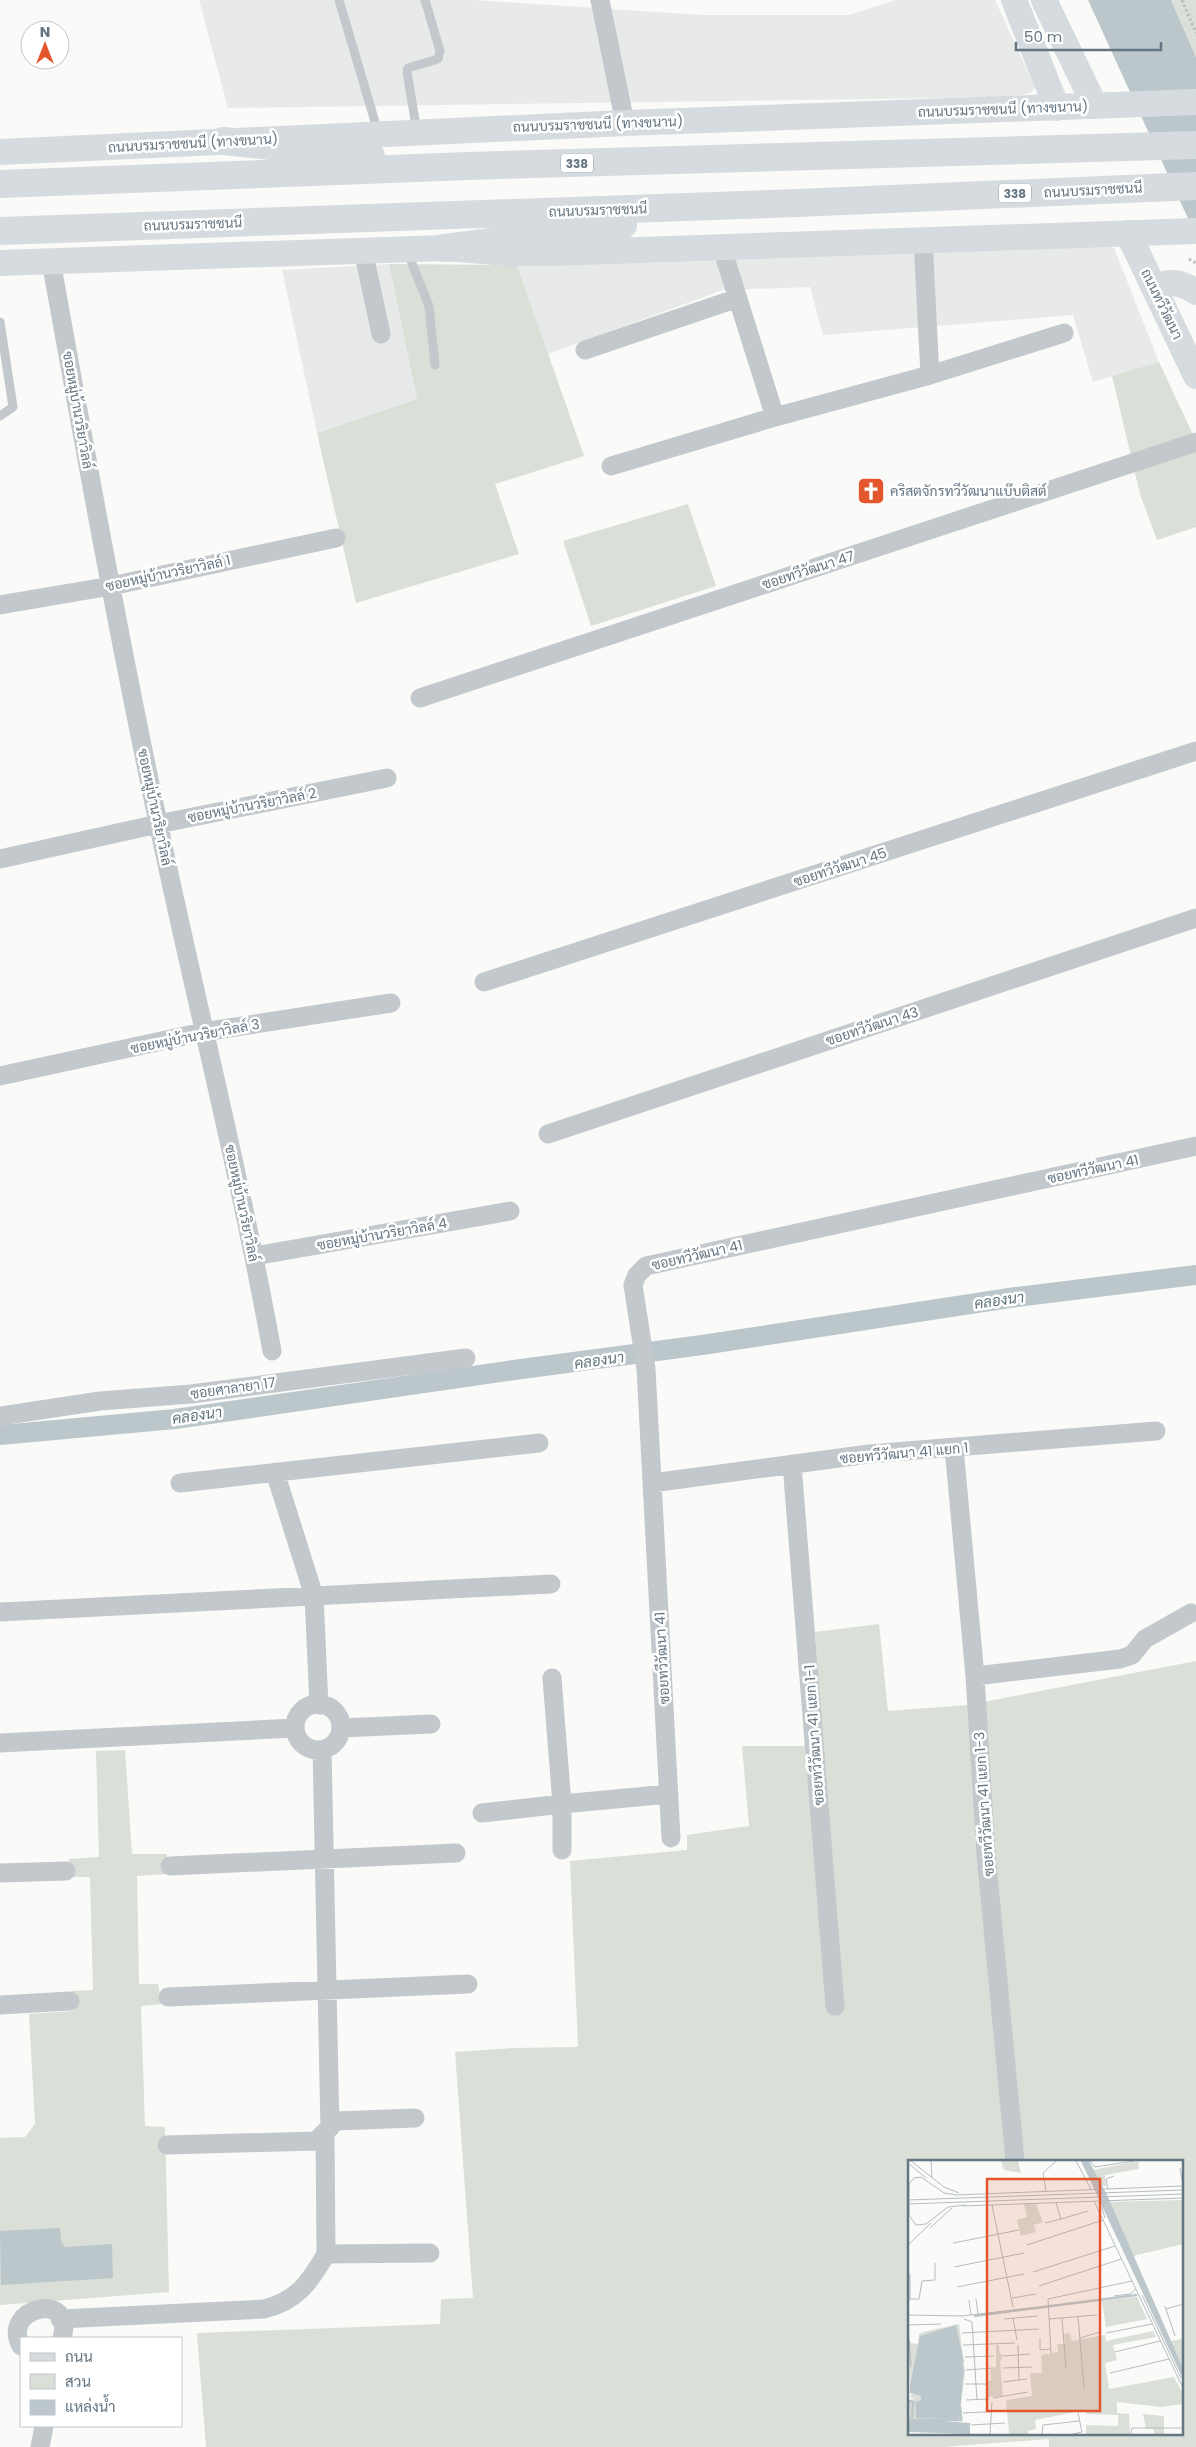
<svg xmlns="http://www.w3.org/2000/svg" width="1196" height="2447" font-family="Poppins,Sarabun,sans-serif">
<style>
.built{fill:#e8e9e9}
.green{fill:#dadfd7;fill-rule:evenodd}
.water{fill:#bbc7cb}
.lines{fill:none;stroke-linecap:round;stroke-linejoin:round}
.canal{stroke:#bbc7cb;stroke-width:20}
.path{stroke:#bbbfc2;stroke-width:3;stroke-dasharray:2.5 2.5;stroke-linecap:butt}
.service{stroke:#c3c8cc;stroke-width:9}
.minor{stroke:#c3c8cc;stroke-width:19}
.secondary{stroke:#d6dbdf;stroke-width:26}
.trunk{stroke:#d6dbdf;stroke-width:28}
.labels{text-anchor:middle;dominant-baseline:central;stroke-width:5;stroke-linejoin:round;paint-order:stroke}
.shield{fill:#fff;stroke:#939fa8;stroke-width:1}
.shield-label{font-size:12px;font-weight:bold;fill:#657683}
.street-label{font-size:14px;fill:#657683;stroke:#fff}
.poi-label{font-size:14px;fill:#657683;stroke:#fff;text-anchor:start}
.water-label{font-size:15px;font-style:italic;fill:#60757c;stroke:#fff}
.inset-river{fill:none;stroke:#bbc7cb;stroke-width:2.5}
.inset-road{fill:none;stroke:#b5bdc2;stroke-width:1}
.view{fill:#e4572e;fill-opacity:0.15;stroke:#e4572e;stroke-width:2.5}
.inset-edge{fill:none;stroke:#657683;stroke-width:2.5}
</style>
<rect width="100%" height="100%" fill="#fafaf8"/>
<path class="built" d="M199,0H474L702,15H849L896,0H995L1035,87L1031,93L1010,97L228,108Z
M1101,245L1114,248L1159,362L1093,382L1073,315L823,335L810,287L723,290L548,354L517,265Z
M389,264L417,399L317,433L282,270Z"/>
<path class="green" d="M1171,0H1196V57Z
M389,264L517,265L584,456L495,484L519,554L356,603L317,433L417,399Z
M1159,362L1196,441V527L1157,540L1140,494L1112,376Z
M688,504L716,586L591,626L563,541Z
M879,1624L888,1711L968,1705L1196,1661V2447H1049V2439L943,2447H206L197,2333L440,2324L441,2299L473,2298L455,2052L513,2048L578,2047L570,1861L687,1850V1835L749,1826L742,1746H823L815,1632ZM910,2161H1182V2433H910Z
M125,1750L132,1854H167L166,1874L137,1876L139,1984H158L162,2004L141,2006L145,2126L165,2127L169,2292L0,2305V2138L25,2137L35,2124L29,2014L73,2011L72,1991L93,1990L90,1877H70L69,1859L99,1857L96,1751Z"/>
<path class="water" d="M1088,0H1171L1196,57V236Z
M60,2228L61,2241L65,2247L112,2244L113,2278L1,2285L0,2231Z"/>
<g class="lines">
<path class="canal" d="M0,1435L175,1419L514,1370L702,1345L1016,1297L1196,1275"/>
<path class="path" d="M1182,0L1196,33
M1189,259L1196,263"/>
<path class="service" d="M339,0L378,132
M417,132L407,72L408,68L438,59L440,51L425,0
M407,251L429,306L435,365
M0,322L13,407L0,416"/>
<path class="minor" d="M600,0L625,123
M923,240L930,375
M722,248L775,417L930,375L1064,333
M363,250L381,334
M51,261C85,450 119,639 159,827C196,1002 240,1175 272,1351
M585,350L738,298
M611,466L775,417
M0,605L111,586L336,538
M420,698L1196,442
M0,859L158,824L387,778
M484,982L1196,751
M0,1076L203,1032L391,1003
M548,1134L1196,918
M255,1256L510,1211
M0,1416L100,1401L191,1394L466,1358
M954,1448L975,1676L986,1854L1015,2161
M792,1464L835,2006
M275,1472L314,1596L319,1705
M180,1483L539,1443
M652,1483L869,1454L1156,1431
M0,1612L551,1584
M975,1676L1120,1659L1132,1655L1145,1639L1191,1613
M552,1678L562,1804L669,1794
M295 1727a23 23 0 1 1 46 0a23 23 0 1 1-46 0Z
M341,1728L431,1724
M0,1743L295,1728
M322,1750L330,2128
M482,1813L562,1804V1850
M671,1838L646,1369L633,1285L637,1275L646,1266L1196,1146
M170,1866L456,1853
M0,1873L66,1871
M168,1997L468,1984
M0,2005L70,2001
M167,2145L316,2141L336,2121L415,2118
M326,2254L430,2253
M60,2319L264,2309C297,2301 310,2282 326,2254L325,2132
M21,2346C0,2307 76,2290 62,2338
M40,2447L44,2426"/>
<path class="secondary" d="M1014,0L1057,108
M1044,0L1095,106
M0,152L625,123L1196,102
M1128,233L1196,376
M0,263L444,248L510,253H552L1196,231
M1154,288C1170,280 1181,282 1196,292"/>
<path class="trunk" d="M223,141L371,156
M0,184L468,166L1196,145
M0,231L798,203L1196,186
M444,248L623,225"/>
</g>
<defs>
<g id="church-square" transform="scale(1.4375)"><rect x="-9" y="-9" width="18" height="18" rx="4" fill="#e4572e" stroke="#fff"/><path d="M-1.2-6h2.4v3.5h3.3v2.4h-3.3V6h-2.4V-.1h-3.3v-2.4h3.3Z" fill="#fff"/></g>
</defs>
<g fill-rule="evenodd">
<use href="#church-square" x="871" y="491"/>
</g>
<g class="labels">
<g class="shield">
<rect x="561" y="153.5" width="32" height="19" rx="4"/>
<rect x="999" y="183.5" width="32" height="19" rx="4"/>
</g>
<g class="shield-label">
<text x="577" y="163">338</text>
<text x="1015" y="193">338</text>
</g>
<g class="street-label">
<text transform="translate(1003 109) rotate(-2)">ถนนบรมราชชนนี (ทางขนาน)</text>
<text transform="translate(598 124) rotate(-2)">ถนนบรมราชชนนี (ทางขนาน)</text>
<text transform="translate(193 143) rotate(-3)">ถนนบรมราชชนนี (ทางขนาน)</text>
<text transform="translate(1093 190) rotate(-3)">ถนนบรมราชชนนี</text>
<text transform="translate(598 210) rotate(-2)">ถนนบรมราชชนนี</text>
<text transform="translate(193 224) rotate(-2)">ถนนบรมราชชนนี</text>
<text transform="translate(1162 304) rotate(64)">ถนนทวีวัฒนา</text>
<text transform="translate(78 410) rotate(80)">ซอยหมู่บ้านวริยาวิลล์</text>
<text transform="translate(808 570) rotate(-18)">ซอยทวีวัฒนา 47</text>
<text transform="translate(168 573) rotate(-12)">ซอยหมู่บ้านวริยาวิลล์ 1</text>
<text transform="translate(252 805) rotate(-11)">ซอยหมู่บ้านวริยาวิลล์ 2</text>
<text transform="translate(155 807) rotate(78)">ซอยหมู่บ้านวริยาวิลล์</text>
<text transform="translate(840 867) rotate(-18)">ซอยทวีวัฒนา 45</text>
<text transform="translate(872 1026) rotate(-18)">ซอยทวีวัฒนา 43</text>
<text transform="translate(195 1036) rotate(-11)">ซอยหมู่บ้านวริยาวิลล์ 3</text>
<text transform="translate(1093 1169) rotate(-12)">ซอยทวีวัฒนา 41</text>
<text transform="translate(242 1203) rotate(78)">ซอยหมู่บ้านวริยาวิลล์</text>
<text transform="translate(382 1234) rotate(-10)">ซอยหมู่บ้านวริยาวิลล์ 4</text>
<text transform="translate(697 1255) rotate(-13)">ซอยทวีวัฒนา 41</text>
<text transform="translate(233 1388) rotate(-8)">ซอยศาลายา 17</text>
<text transform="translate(904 1453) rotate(-5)">ซอยทวีวัฒนา 41 แยก 1</text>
<text transform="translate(662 1658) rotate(-93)">ซอยทวีวัฒนา 41</text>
<text transform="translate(814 1735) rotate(-94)">ซอยทวีวัฒนา 41 แยก 1-1</text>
<text transform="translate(984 1804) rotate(-94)">ซอยทวีวัฒนา 41 แยก 1-3</text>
</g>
<g class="poi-label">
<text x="890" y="491">คริสตจักรทวีวัฒนาแบ๊บติสต์</text>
</g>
<g class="water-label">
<text transform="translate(999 1300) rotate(-8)">คลองนา</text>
<text transform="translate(599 1360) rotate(-8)">คลองนา</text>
<text transform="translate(197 1415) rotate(-8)">คลองนา</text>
</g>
</g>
<g transform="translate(908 2160)">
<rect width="275" height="275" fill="#fafaf8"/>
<path d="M93,1H110L113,13L96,10ZM230,1L231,9L197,15L198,26H193L185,10ZM275,40V84L225,96L201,42ZM116,44H128L135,62L126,65L128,72L113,76L109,60L119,57ZM229,137L239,159L198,167L194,141ZM51,164L57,211L53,245L55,261H0V236V240L7,239L3,238V234L13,235V240L7,242L8,258H22L50,248V244L13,176L2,222L0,178L3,183L10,184L11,174L15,172ZM245,171L248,177L205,185L209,200L197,203L201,229L266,217L275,234V244L253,247L209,242V253L221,254L222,274H178V265L210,266V255L178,254V250L127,260L128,269L120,271V274H101L98,240L124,236L122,213H134L133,195L150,192L149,184H157L156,174L162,173L164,181L197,175L198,181ZM275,179V208L263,181ZM88,185H91L92,194L95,195L92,202L95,236L78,237V222L83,220L82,210L88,207ZM235,254L256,256V274H246V269H238Z" fill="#dadfd7"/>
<path d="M173,1H181L199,35L275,208V219ZM48,165L56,203H54L56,210L51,259L8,258L7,242L13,240V236L2,233V224L12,176ZM21,260L62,263V274L0,272V261Z" fill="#bbc7cb"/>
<path class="inset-river" d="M66,156L229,135M0,241L5,242L4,258M0,260H53L52,246"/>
<path class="inset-road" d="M3,1L36,27L51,33M23,1L24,18M168,1L183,29M182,1L187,7L226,1M0,3L18,18M272,8L275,25M200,29L198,19L206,16M138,31L135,13L148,1M0,40L275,30M186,41L275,228M148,43L153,59L180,51M0,44L275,34M58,45L40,47L18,64L8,65L1,55V24L6,18L13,17L36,33L48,35L275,26M84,45L105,147M55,46L275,38M197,58L194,48L198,41M0,61V77M137,63L153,59M22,68L44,48M45,83L111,70M0,85L23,63M119,85L195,60M46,107L116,93M125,112L207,86M2,114V139M131,126L213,99M49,127L116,114M234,135L273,218M206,136L222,134L228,129M104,138L128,134M0,139H11L14,121L27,120V103M68,139L70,154M61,140L63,155M257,146L267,176M258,149L275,144M0,155L54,156L123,148M170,156L176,228M105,158L109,180M154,158L158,209M56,159L64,162L69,240M96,159L130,156M141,159L189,155M0,165L3,207M0,165L33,164M54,173L131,169M198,173L244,164M132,178V190L142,189M172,178L192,172M55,185L107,183M110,185L111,220M207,192L252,181M143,193L140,139L224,121M95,196L122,194M57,197L86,196M95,208L124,207M58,210L86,208M202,213L261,199M95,222L119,219M57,224H78M85,238L120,232M58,240L81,239M55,253L97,251M63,265L97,263M82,274L84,242M134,274L135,265L171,261M165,274L174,272L170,253M223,274L224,268H275"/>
<path class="view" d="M79,19H192V251H79Z"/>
<rect width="275" height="275" class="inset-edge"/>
</g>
<rect x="20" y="2337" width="162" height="90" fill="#ffffff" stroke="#c1c8cd"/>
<rect x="30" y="2353" width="25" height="8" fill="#d6dbdf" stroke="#c1c8cd"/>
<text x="65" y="2362" font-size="15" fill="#657683">ถนน</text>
<rect x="30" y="2374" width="25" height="15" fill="#dadfd7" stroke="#c1c8cd"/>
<text x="65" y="2387" font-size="15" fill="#657683">สวน</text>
<rect x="30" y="2400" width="25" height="15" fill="#bbc7cb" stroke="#c1c8cd"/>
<text x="65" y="2412" font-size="15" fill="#657683">แหล่งน้ำ</text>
<g transform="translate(45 45)"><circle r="24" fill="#ffffff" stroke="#c1c8cd"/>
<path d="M0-4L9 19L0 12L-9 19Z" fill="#e4572e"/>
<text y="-8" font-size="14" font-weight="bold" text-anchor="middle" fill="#657683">N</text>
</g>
<path d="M1016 42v8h145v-8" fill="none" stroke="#657683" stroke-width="2.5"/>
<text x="1024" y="42" font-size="15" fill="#657683" stroke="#ffffff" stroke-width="4" paint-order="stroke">50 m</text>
</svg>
